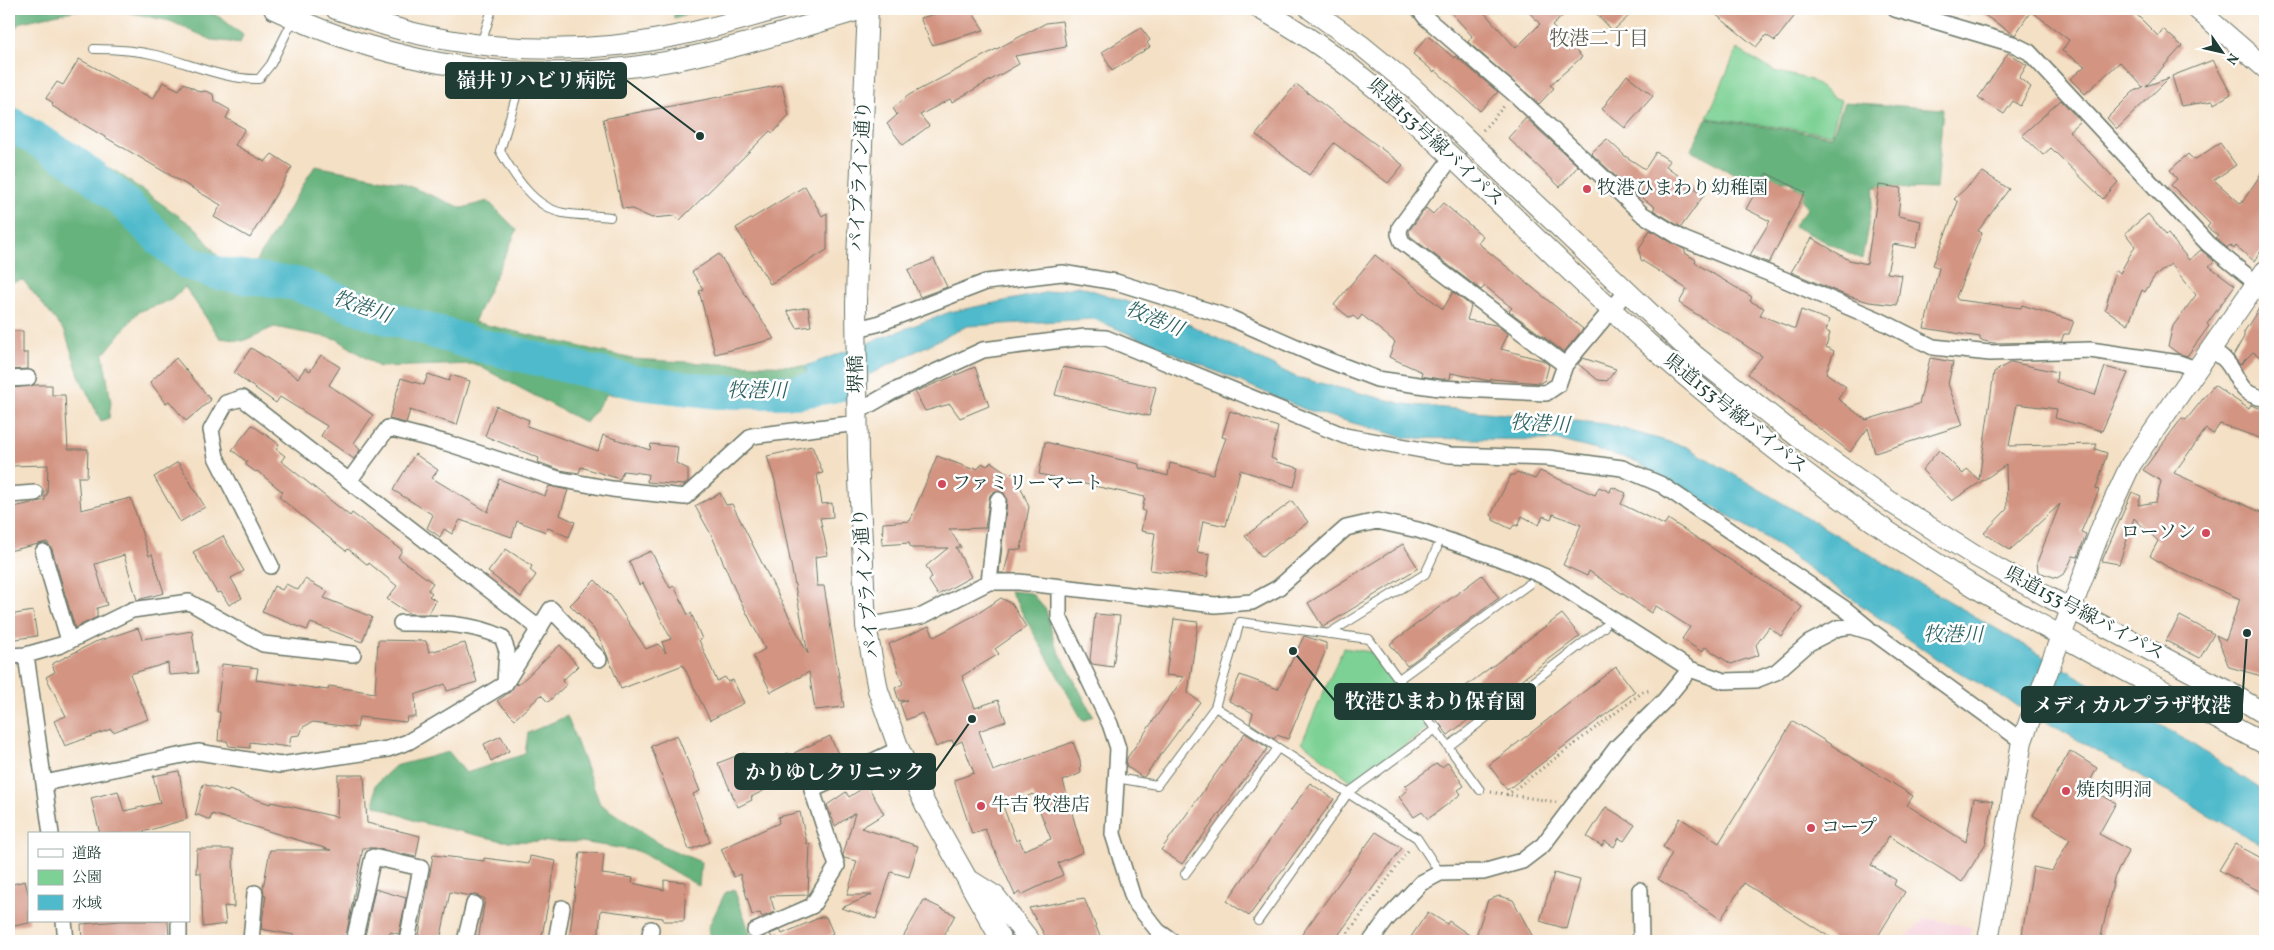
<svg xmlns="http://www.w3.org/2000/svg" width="2274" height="950" font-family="Vollkorn,'Noto Serif JP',serif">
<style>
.built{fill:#f5cfda}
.green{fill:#7dd194;stroke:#4e8764}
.forest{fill:#66b37e;stroke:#427859}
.water{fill:#4fbacb;stroke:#377c80}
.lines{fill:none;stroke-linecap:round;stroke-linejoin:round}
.river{stroke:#4fbacb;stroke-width:34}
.building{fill:#d39482;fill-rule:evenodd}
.lane-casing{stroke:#6a7667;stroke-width:10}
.street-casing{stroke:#6a7667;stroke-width:18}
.secondary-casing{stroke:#6a7667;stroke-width:22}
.path{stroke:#6a7667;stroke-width:3;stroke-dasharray:1 4;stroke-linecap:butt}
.lane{stroke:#fff;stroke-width:8}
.street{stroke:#fff;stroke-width:15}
.secondary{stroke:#fff;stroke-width:20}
.poi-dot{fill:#d1495b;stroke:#fff;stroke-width:2}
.labels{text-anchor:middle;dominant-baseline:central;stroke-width:5;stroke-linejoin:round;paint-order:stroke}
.street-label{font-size:19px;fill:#1f3d34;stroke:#fff}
.poi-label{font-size:19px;fill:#1f3d34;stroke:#fff;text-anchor:start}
.neighbourhood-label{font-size:20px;fill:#5e5b4f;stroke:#fff}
.water-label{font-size:20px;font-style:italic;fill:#2d6261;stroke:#fff}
.leader{fill:none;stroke:#1f3d34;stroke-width:2}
.callout-dot{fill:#1f3d34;stroke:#fff;stroke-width:2}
.callout{fill:#1f3d34;stroke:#1f3d34;stroke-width:2}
.callout-label{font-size:20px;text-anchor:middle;font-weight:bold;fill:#fff}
</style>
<rect width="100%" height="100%" fill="#fff"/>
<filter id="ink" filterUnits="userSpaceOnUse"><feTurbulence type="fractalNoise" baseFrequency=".02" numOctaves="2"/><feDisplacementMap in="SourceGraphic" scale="10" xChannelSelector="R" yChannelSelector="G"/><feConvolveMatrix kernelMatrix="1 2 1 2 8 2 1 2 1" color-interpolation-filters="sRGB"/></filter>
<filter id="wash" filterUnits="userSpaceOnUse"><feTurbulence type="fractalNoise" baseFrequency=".0096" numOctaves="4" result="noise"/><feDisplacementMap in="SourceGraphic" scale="20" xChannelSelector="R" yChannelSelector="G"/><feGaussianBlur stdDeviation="1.12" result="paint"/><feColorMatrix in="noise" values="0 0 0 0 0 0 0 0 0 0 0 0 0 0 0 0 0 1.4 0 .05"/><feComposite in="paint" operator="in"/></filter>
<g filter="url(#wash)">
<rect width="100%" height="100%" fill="#f4e0c5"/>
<path class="built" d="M1926,918L1972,927L1969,941H1901Z"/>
<path class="green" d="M1941,9H1972L1969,15Z
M1737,49L1774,71L1811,80L1833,97L1841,100L1831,134L1707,118Z
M1343,648L1371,652L1428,727L1355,784L1302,742Z"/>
<path class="forest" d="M9,9H82L22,22L9,33Z
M112,9H204L221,18L243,35L240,43L212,40L170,21Z
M674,9H704L674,18Z
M1844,102L1943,109L1936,189L1875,187L1862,259L1793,226L1807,209L1792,181L1744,179L1691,150L1706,119L1832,136Z
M9,130L46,135L117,172L197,229L220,259L256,262L315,166L399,182L462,208L488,201L517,230L474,322L633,359L721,364L806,366L810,373L758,384L678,378L673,402L607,394L586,423L475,364L379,367L337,339L274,327L243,341L220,338L185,287L171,300L138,312L103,355L111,402L109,418L101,421L80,378L65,332L23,280L9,283Z
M1010,591L1031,593L1046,610L1055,644L1093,716L1083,721Z
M567,716L600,804L663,846L701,862L699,886L638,851L581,842L503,841L418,822L375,805V785L395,766L449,752L466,773L525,754L528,733Z
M734,889L753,941H710L708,928L725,893Z"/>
<path class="water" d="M1079,286L1174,317L1296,377L1404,404L1606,424L1687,447L2189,742L2265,792V847L1938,660L1768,539L1631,459L1557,440L1406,438L1304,409L1094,319L967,326L808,405L806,366L950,312Z"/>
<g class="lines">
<path class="river" d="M9,123L74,162L116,195L161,240L188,263L220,274L296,284L381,316L479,345L639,383L718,392H796L839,385L852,377"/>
</g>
<g id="blocks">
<path class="building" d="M955,9H970L984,30L932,45L920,18Z
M1448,9H1481L1516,48L1540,24L1526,9H1570L1552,26L1582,57L1550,85L1554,88L1539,104L1468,42L1472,36Z
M1592,9H1636L1613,31Z
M1709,9H1800L1775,41L1766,35L1756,47Z
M1975,9H2131L2158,36L2163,29L2182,46L2146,86L2169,78L2117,129L2107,118L2133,92L2143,87L2120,62L2085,94L2070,79L2085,66L2062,51L2069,40L2031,11L2015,35Z
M1062,21L1066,47L1015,56L1019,64L952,102L950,99L920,115L929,126L903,145L887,124L897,115L893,108L909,95L1046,23Z
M1141,28L1150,40L1147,43L1150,47L1112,71L1102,52Z
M1428,36L1454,58L1455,56L1498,92L1480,111L1435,70L1434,72L1413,54Z
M2008,53L2027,65L2019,78L2031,87L2020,106L2013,101L2004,114L1978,98Z
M79,59L153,99L163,82L179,90L184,83L200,92L205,91L213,94L214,101L230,110L226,118L245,129L235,145L265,162L272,154L292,167L250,238L214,217L221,205L52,106L53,103L46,98L57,82L63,85Z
M2213,60L2231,94L2214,104L2213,101L2181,106L2172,76Z
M1627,75L1653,96L1625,128L1602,109Z
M1296,84L1403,165L1388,183L1334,143L1309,175L1256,135Z
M782,85L789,116L773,133L770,131L680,220L675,216L652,218L632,209L622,208L603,119Z
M2061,100L2080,121L2069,131L2118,182L2103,199L2051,148L2043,155L2022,135Z
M1526,118L1578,166L1560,187L1508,138Z
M1607,139L1625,156L1645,169L1656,152L1670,161L1666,166L1704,195L1681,227L1653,210L1655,207L1628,188L1591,153Z
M2220,143L2236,165L2214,180L2241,204L2265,168V246L2254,261L2236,246L2234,249L2230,245L2227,248L2215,238L2218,236L2207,227L2210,224L2171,185L2177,179L2170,170L2188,154L2194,160Z
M1983,172L2009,189L1978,231L1982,233L1956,297L1958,300L2021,308L2022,305L2074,321L2069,334H2064L2061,342L1993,343L1980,340V337L1924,328L1939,268L1933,265L1958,202L1954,199Z
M1766,173L1805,192L1769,263L1750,255L1770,221L1746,209Z
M1879,185L1901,188L1898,216L1921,221L1916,248L1893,244L1887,273L1902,275L1897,305L1869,302L1845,295L1791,272L1812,238L1849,260L1867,264Z
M805,186L822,216L827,213V250L770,284L736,228Z
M1443,203L1483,236L1478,243L1583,329L1564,352L1509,311L1512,308L1485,286L1481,290L1410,236L1409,231L1426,208L1433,214Z
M2148,214L2166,235L2168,234L2189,260L2201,250L2214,261L2209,266L2235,285L2207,324L2209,326L2187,356L2179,354L2168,346L2173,326L2196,295L2171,264L2154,277L2145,292L2142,290L2128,325L2105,309L2116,270L2120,273L2135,246L2125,233Z
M1650,230L1685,250V253L1696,260L1695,263L1752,297L1750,301L1764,308L1760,315L1795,329L1801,310L1829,320L1826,331L1830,333L1826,347L1834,351L1826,373L1846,387L1838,399L1866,420L1919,404L1930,358L1953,362L1948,384L1963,425L1875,453L1868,428L1850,452L1748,374L1762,356L1679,303L1687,289L1641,260L1639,249Z
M719,254L774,339L715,354L699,291L703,289L692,272Z
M1375,255L1443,309L1453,292L1471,306L1467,320L1496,325L1508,334L1501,349L1542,360L1549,365L1545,380L1540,383L1491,379L1490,381L1451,373L1450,379H1440L1421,376L1422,372L1389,357L1395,342L1362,315L1358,320L1353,316L1350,318L1334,305Z
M934,259L947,287L920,297L908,270Z
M2265,299V360L2253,352L2240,365L2233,356L2244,337V332Z
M808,307L811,326L797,328L787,311Z
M9,331H23V353H28V369L9,370Z
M251,348L298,378L305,368L310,371L321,355L340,367L329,385L373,415L354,443L360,450L354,459L321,436L327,426L280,397L276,403L234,373Z
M176,358L211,400L186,421L169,401L166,403L150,382Z
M1583,358L1616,369L1607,381L1598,380L1578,364Z
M2011,362L2057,372L2056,382L2095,395L2105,367L2128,373L2102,431L2055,418L2057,409L2017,404L2009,446L2097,444L2095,449L2107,453L2096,489L2099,490L2081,532L2086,534L2078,557L2073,556L2065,573L2057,578L2038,572L2037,562L2060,504L2010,550L1984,533L2007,509L2006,465L1952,501L1922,470L1939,450L1963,474L1967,469L1979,480L1994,372Z
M975,367L989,406L960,418L950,404L925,411L915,392Z
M1063,367L1156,387L1149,416L1055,395Z
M428,374L449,381L451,375L470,381L457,425L410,410L406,423L389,419L401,378L424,385Z
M34,385H52V395H65L68,449H88L87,477H78L81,510L131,498L149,556L152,554L164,593L137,600L124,555L95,564L107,605L97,608V617L75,628L52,549L47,542L9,551V508L45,500V495H47L48,465L9,466V401H11L12,388Z
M2214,385L2249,409L2251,405L2265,410V440L2220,424L2213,434L2206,429L2174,473L2265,514V677L2229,667L2216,635L2226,640L2240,599L2166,566L2150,556L2158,541L2134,518L2119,564L2102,561L2132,492L2141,496L2138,505L2156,502L2161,481L2143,470L2182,418L2186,420Z
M496,406L529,420L527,426L598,451L603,435L650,450L651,444L678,447L676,463L688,469V482L684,485L647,482L648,474L623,471L620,479L581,467L579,473L560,470L538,462L539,458L485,436Z
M1230,411L1278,427L1271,458L1276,460V462L1299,468L1294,487L1240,470L1226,526L1203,521L1197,552L1210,554L1207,577L1150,570L1155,533L1141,531L1145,511L1142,510L1145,497L1039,474L1045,442L1139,464V468L1168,476L1170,463L1213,474L1226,438L1222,437Z
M252,425L279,444L276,449L285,456L281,461L350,516L352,513L402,550L398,557L433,583L428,590L432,593L429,596L436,601L428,614H410L387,599L397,586L369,563L368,565L348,549L346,551L323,533L279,497L283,492L257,471L256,472L246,465L247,462L232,450Z
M812,446L823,473L817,474L822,504L832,503L833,517L820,518L828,555L815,557L817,586H824L844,707L815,710L809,672L771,692L753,656L765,649L735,590L712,536L695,506L720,493L726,505L732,504L808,654L775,481L767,456Z
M415,454L438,470L432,478L488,512L499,479L545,496L549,486L568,490L560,515L575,522L569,537L548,528L546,532L517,521L512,537L460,520L452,534L444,529L440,537L427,528L433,515L393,490Z
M937,456L972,469L974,467L978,469L982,463L987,466L991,462L1006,472L1015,473L1029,507L1021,550L1010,549L1004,573H999L1007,501L1004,493L995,491L990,495L985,528L949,529L961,547H956L971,577L938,595L929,581L932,577L926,566L948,548H911L909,543L882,545L883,523L910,521Z
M178,462L205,507L180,522L154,477Z
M1540,471L1595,495L1599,487L1610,492L1612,487L1626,493L1621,504L1664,525L1668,519L1802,607L1781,636L1769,627L1756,645L1759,655L1731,664L1705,647L1702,652L1682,639L1690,627L1656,606L1651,613L1589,571L1587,576L1563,565L1581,525L1553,514L1551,519L1543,516L1539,525L1522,516L1518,526L1514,525L1511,529L1493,520V517L1491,515L1511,475H1514L1517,472L1535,479Z
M1292,501L1308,522L1262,557L1245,536Z
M223,536L244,571L231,578L242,598L229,605L221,592L217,593L193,552Z
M1403,544L1418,568L1323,627L1308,603Z
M506,549L532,566L530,570L536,575L521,597L488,572Z
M651,551L670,588L674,586L688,615L691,613L702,639L699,640L717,681L725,677L728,682L733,680L744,703L710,720L683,665L621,689L602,643L593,628L570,605L595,580L612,597L646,649L658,644L666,653L662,642L671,639L643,583L639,585L629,561Z
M1482,575L1499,598L1407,666L1390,644Z
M305,579L328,592L324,598L372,617L362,642L311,623L307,630L262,612L274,586L282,590L286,584L298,590Z
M1001,598L1012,604L1026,627L995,649L999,654L962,676L975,708L998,700L1006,721L979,731L993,771L1073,742L1080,760L1081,773L1063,781L1083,852L1058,863L1063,875L1021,895L1020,892L1015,895L985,829L972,834L954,780L974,773L962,741L954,745L952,740L936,747L922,713L906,720L900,703L907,700L899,701L895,688L903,684L889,644L929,626L934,637L977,614ZM1033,794L1051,839L1024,850L1019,839L1016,841L1003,806Z
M33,611L37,636L9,640V615Z
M1095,614L1120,616L1113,667L1092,664L1090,660Z
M1562,614L1580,636L1448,735L1431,712Z
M2180,616L2214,634L2200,658L2166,641Z
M1174,619L1198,622L1188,693L1200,702L1144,777H1142L1126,766L1127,758L1184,677L1166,675Z
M138,628L142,639L192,631L198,673L169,675L168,663L130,674L148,719L113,732L111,729L65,746L54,721L66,716L46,677L55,672L52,664L95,642Z
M1304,636L1326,643V650L1288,739L1277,735L1274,739L1250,723L1253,713L1229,701L1240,675L1278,689Z
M378,640L426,641L429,652L465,643L477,682L447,691L445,684L415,695L416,717H407L406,722L359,717L357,728L313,722L303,727L300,735L291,736L289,747L250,742V748L229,746L227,741H218L220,712H217L222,664L258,668L256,680L328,690L329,686L375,693Z
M560,645L578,666L562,681L566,685L548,702L541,695L515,719L497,701L510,692L516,683L518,685Z
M1616,667L1635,692L1507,790L1489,765Z
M1793,721L1913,796L1907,805L1966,842L1974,798L1993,801L1986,843L1962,882L1889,836L1871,865L1896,880L1894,885L1905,892L1875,941H1836L1744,883L1721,919L1658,879L1672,853L1663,847L1680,818L1719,843Z
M1245,733L1268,748L1182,864L1161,850Z
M677,735L700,791L693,794L710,842L689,850L651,746Z
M501,736L509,751L491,761L484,744Z
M830,736L842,763L810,781L794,753Z
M2070,751L2097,768L2087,787L2116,803L2099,834L2129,850L2114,878L2100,941H2021L2033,867L2052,871L2070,839L2033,815Z
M744,753L753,770L788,753L793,776L751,797L752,800L738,807L718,763Z
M1448,762L1464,786L1458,790L1461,794L1428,819L1422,812L1414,817L1399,797L1407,790L1405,786L1436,764L1442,767Z
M179,771L187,819L136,834H100L91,798L118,791L124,811L160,803L153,776Z
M338,775H364L367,823L420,836L416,857L375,848H363L345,941H310L294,939V935L261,929L266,895H264L263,888L270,850H331L212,814L210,820L198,815L195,816L203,784L228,792L229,790L270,804L271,802L337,817Z
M865,781L884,814L861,828L918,846L909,877L891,872L876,919L841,908L872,895H847L857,861L844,858L843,855L855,813L835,826L827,805L846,792L849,797L863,788Z
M1310,783L1334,799L1249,916L1227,901Z
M1606,807L1635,825L1624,841L1619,838L1614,847L1605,841L1602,846L1587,837Z
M800,812L807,844H810L808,895L770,896L775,912L762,917L760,913L752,915L740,874L734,877L721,849L779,823L778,817Z
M1376,832L1402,848L1334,941H1297Z
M2235,844L2265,860V894L2219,870Z
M197,849H233L234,907L224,906L226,924L203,927L201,873H196Z
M580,852L604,854L602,874L633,878L632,883L664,890V880L686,882L684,921H663V918L601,910L598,941H569Z
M433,855L484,861V858L529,864L530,856L556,861L541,941H478L485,899L476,895L470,896L450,892L440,941H418Z
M1554,873L1580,880L1567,929L1540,921Z
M25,881L29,896V923L9,927V885Z
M375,889L406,898L399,934L390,932L387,941H364Z
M1499,896L1513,900L1535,941H1408L1428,912L1447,924L1449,921L1475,939L1488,900Z
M1084,898L1102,941H1048L1029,908Z
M924,900L955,915L941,941H901Z
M821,917H826L833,933L826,937L828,941H764L772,938L770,934L780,930L782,934Z
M121,921H168L169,939L82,941L81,924Z"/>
</g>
</g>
<g filter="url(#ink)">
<use href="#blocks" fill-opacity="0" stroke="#6a7667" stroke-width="1"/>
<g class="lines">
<g class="lane-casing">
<path id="lane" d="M481,44L492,9
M94,49C115,49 135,50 156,55C189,63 225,80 259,79L271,64L294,18
M523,73L500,151C514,175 533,207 563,213C578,216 595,215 610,217
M1328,634L1425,574L1437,548
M1399,679L1529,584
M1449,746L1604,627
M1116,778L1157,785L1215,707
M1440,873L1417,838L1215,707L1240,622L1369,639L1480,790
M1185,874L1278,748
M1258,921L1348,793L1437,728"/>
</g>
<g class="street-casing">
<path id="street" d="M1419,9L1426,18L1519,98L1642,214L1683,239L1783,279L1879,320L1933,347L1990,353L2090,350L2179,363L2196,369
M1895,9L2013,44L2029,52L2208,244L2256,283
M1452,157L1400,227L1399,234L1402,242L1565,365
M857,329L877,324L986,282L1062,273L1116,282L1228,317L1317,356L1377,379L1439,388L1546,393L1558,385L1565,365L1627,291
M2211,350C2215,352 2220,355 2224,359C2240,375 2236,395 2265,398
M9,379L28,378
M857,412L892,392L983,350L1085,337L1106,338L1345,436L1450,455L1548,458L1622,468L1662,485L1845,609L1868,628
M349,481L388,428L447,443L558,479L612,489L685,497L752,436L858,423
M9,495L35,493
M43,552L69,641
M271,566L216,457L211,430L226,403L242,398L540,629
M989,582L998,500
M1059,587V617L1110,724L1118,748L1113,834L1134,901L1158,931L1172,941
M401,623C435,623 470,622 502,637L507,651L505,682
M866,626L922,616L989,582H1019L1215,605L1252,602L1278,588L1346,528L1377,521L1418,530L1513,563L1548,578L1690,669L1724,681L1756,680L1776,672L1809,643L1838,628L1851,626L1874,633L2022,741
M26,655L51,834
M9,656L26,655L61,645L132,610L189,602L263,644L353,654
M44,783L198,752L280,765L388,749L408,742L505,684L551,609L599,659
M1640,890L1641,941
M64,921L66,941
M179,921V941
M755,931L812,906L837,866L812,790L899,749
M251,941L255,893
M354,941L373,857L421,868L407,941
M465,941L474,904
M556,941L562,908
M649,941L651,929
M1371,941L1387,919L1421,883L1440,873L1483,872L1522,861L1543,845L1617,747L1664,701L1690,669"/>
</g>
<g class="secondary-casing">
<path id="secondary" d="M274,9C400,69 527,86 665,62C732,50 798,28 863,9
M336,9C366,19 396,30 427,36C507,53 595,53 675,36C710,29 744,19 778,9
M868,9L857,259L856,305L858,458L866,626L878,690L899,749L926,806L1002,941
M1260,9C1346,55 1416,122 1485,189C1558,259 1629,330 1707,394C1793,467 1886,534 1983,592C2075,646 2171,694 2265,744
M1310,9L1362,46L1412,87L1694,355L1798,437L1895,505L1972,554L2048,597L2224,689L2265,714
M2197,9L2265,68
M971,881L995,896L1030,941
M1988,941L2022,741L2102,526L2131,464L2265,271"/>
</g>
<path class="path" d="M1483,130L1504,106
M1491,792L1556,802
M1507,795L1643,692L1652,690
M1342,941L1410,849"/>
<use href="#lane" class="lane"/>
<use href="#street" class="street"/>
<use href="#secondary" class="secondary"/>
</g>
</g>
<g class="poi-dot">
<circle cx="1587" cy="189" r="5"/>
<circle cx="942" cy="484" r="5"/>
<circle cx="2206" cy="533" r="5"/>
<circle cx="2066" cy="791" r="5"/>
<circle cx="981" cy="806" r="5"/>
<circle cx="1811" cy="828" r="5"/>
</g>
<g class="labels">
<g class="street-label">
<text transform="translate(1435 143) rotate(43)">県道153号線バイパス</text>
<text transform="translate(861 176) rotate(-87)">パイプライン通り</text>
<text transform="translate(857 374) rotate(-91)">堺橋</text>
<text transform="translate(1735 414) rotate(39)">県道153号線バイパス</text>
<text transform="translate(867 583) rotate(-95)">パイプライン通り</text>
<text transform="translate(2084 614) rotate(28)">県道153号線バイパス</text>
</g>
<g class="poi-label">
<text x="1597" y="189">牧港ひまわり幼稚園</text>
<text x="952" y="484">ファミリーマート</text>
<text x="2196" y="533" text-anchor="end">ローソン</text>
<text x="2076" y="791">焼肉明洞</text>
<text x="991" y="806">牛吉 牧港店</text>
<text x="1821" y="828">コープ</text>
</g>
<g class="neighbourhood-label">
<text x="1599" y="40">牧港二丁目</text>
</g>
<g class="water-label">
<text transform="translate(362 308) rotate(19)">牧港川</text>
<text transform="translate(1154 320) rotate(22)">牧港川</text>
<text x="757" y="392">牧港川</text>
<text transform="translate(1540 425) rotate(3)">牧港川</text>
<text x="1953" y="636">牧港川</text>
</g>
</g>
<path class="leader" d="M700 136L626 80M1293 651L1335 701M2247 633L2242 705M972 719L935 772"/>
<g class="callout-dot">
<circle cx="700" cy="136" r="5"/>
<circle cx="1293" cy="651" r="5"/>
<circle cx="2247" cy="633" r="5"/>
<circle cx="972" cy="719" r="5"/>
</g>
<g class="callout">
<rect x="446" y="63" width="180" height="35" rx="5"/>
<rect x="1335" y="684" width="200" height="35" rx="5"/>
<rect x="2022" y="687" width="220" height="35" rx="5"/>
<rect x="735" y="754" width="200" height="35" rx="5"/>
</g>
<g class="callout-label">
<text x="536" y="87">嶺井リハビリ病院</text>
<text x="1435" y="708">牧港ひまわり保育園</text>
<text x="2132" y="712">メディカルプラザ牧港</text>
<text x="835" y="779">かりゆしクリニック</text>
</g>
<rect width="2274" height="950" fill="none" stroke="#fff" stroke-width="30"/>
<rect x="28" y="832" width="162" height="90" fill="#ffffff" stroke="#a5b1ae"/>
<rect x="38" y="849" width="25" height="8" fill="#ffffff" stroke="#a5b1ae"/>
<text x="72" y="858" font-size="15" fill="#1f3d34">道路</text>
<rect x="38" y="870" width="25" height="15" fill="#7dd194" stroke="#a5b1ae"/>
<text x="72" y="882" font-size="15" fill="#1f3d34">公園</text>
<rect x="38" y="895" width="25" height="15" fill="#4fbacb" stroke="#a5b1ae"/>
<text x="72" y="908" font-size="15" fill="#1f3d34">水域</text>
<g transform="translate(2222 52) rotate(124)" stroke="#ffffff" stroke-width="4" paint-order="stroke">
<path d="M0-4L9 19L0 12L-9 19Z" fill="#1f3d34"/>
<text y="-8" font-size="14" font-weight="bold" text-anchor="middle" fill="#1f3d34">N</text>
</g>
</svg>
